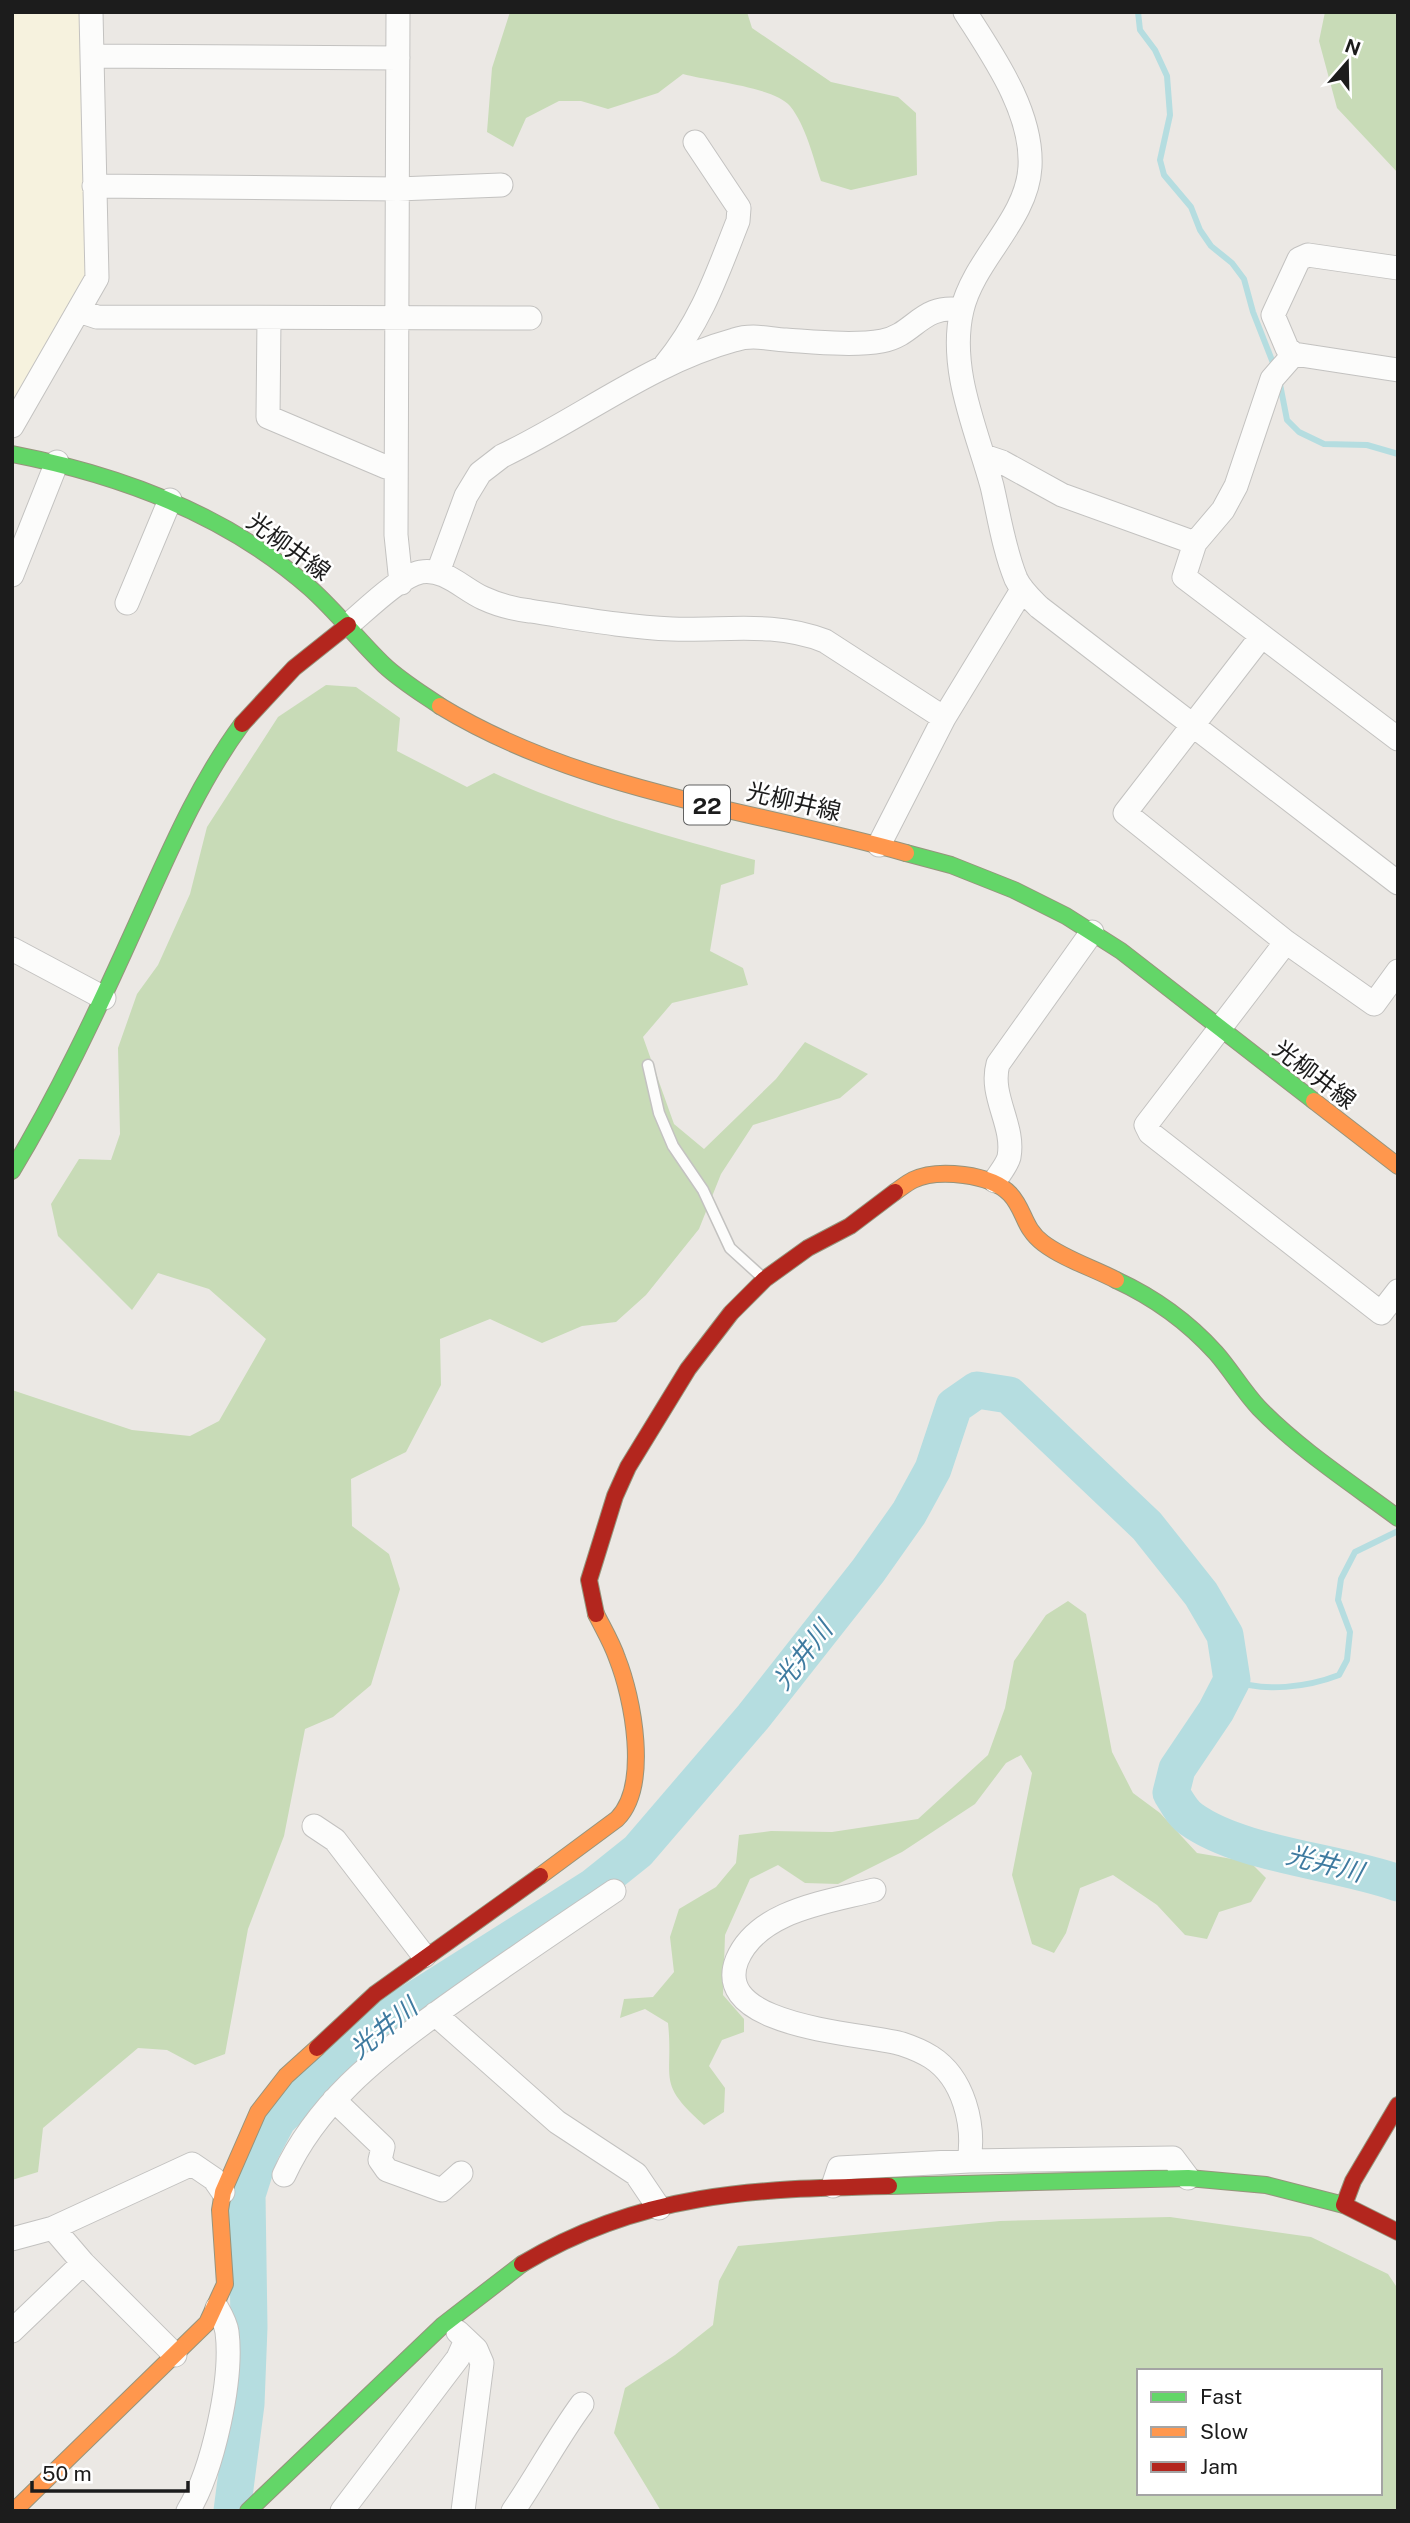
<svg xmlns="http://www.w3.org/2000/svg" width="1410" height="2523" font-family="'Public Sans','Noto Sans JP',sans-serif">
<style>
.education{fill:#f6f2de}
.forest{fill:#c8dbb7;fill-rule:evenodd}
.water{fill:#b5dde0}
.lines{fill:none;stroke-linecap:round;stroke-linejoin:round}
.stream{stroke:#b5dde0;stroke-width:6}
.river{stroke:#b5dde0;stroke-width:37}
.lane-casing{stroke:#c3c2c0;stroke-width:13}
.street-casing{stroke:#c3c2c0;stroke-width:25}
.fast-casing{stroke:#96947c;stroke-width:18}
.slow-casing{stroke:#96947c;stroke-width:18}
.jam-casing{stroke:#96947c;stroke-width:18}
.lane{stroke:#fcfcfb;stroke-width:10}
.street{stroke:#fcfcfb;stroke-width:23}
.fast{stroke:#63d668;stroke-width:16}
.slow{stroke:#ff974d;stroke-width:16}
.jam{stroke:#b3261e;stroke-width:16}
.labels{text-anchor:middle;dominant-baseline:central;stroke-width:5;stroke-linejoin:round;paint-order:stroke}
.shield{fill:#fff;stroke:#606060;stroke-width:2}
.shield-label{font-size:23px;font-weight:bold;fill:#1c1c1c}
.street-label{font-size:24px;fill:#1c1c1c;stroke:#fff}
.water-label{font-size:26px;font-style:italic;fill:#3f7ba0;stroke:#fff}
</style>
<rect width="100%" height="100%" fill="#ebe8e4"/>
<path class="education" d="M12,12H81L87,272L12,407Z"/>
<path class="forest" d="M510,12H747L752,28L831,82L898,97L916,113L917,175L851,190L821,181C813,157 806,126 790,106C774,87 708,81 683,74L658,93L608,109L581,101H559L526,118L513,147L487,132L492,68Z
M1325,12H1398V173L1337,108L1319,41Z
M326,685L356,687L400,718L397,751L467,787L494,773C578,812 666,836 755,860L754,874L721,885L710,951L743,968L748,985L672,1003L643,1037L674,1124L704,1149L776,1079L805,1042L868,1074L840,1098L753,1125L721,1174L699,1229L646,1295L616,1322L582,1326L542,1343L490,1319L440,1339L441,1385L406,1452L351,1479L352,1526L389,1554L400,1589L371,1685L333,1717L305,1729L284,1836L248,1929L225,2054L195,2065L167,2050L138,2048L43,2128L38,2172L12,2180V1390L132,1430L190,1436L219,1421L266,1339L209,1289L158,1273L132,1310L58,1236L51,1204L79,1159L111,1160L120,1134L118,1048L137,994L158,965L190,894L207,827L278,717Z
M1068,1601L1086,1614L1112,1752L1133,1793L1160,1813L1197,1853L1250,1862L1266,1878L1251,1902L1219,1912L1207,1939L1185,1935L1157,1905L1113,1875L1080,1888L1066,1933L1054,1953L1032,1944L1012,1875L1032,1773L1021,1755L1006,1763L975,1804L902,1852L838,1884L805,1883L778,1865L750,1879L725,1935L723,1995L744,2019V2032L722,2040L709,2066L725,2088L724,2112L704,2125C655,2082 674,2080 668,2023L645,2009L620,2018L624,1999L653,1997L674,1972L670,1937L679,1909L716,1887L736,1863L739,1835L771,1831L832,1832L918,1819L988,1755L1005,1708L1014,1661L1046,1615Z
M1170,2217L1311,2237L1388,2274L1398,2289L1397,2511H661L614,2433L625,2388L675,2355L713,2325L719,2281L738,2246L1000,2221ZM1139,2371H1380V2493H1139Z"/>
<path class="water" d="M242,2439L248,2478L245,2511H217Z"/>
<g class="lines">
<path class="stream" d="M1138,12L1140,30L1155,50L1167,76L1170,115L1160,160L1164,175L1191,207L1200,230L1211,246L1232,263L1244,279L1253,312L1275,368
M1279,379L1287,420L1299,432L1324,444L1367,445L1398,454
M1232,1680C1263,1693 1308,1687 1339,1675L1347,1660L1350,1632L1338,1600L1341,1579L1355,1552L1398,1531"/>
<path class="river" d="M232,2511L246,2404L249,2327L247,2195L261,2151L278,2119L394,2013L593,1887L638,1851L753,1717L868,1571L909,1513L933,1469L954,1406L977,1390L1009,1395L1147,1526L1201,1594L1225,1635L1232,1680L1216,1711L1177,1769L1171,1793C1177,1802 1182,1813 1191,1819C1241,1855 1336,1861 1398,1883"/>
<g class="lane-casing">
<path id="lane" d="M648,1065L659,1113L673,1146L703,1190L730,1248L763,1278"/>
</g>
<g class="street-casing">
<path id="street" d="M398,12L396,535L401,583
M965,12C993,56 1033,112 1030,167C1027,220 974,259 962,310C948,369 977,431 992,486C999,516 1004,550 1016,579C1021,590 1030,598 1039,607L1398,883
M92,56L398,58
M94,186L398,189L501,185
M79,311L97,317L530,318
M269,318L268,417L386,467L396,465
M1294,354L1287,348L1273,315L1299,259L1308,255L1398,268
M665,365C702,320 717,274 738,221L739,208L695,142
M1398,370L1294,354L1272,379L1236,486L1223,510L1195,543L1184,577L1398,739
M12,426L97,278L91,12
M984,456L1002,462L1062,495L1195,543
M438,572L466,496L480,473L502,456C580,419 650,363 734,340C753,334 768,339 786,340C816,342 853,346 882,341C915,335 921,303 962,310
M12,575L57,462
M127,603L170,500
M348,625C366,610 400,576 421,572C445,568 463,589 483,598C498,605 514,609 530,611C577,618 624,627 672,629C725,631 774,621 825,641L944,718
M1261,637L1125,813L1286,942L1374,1004L1398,971
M879,845L944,718L1022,590
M1286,942L1146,1125L1150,1133L1381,1313L1398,1291
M12,949L104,998
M995,1181C999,1174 1007,1165 1009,1157C1015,1125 989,1096 998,1064L1092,932
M314,1826L335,1840L424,1956
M874,1890C828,1902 758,1910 737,1960C710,2029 867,2033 902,2044C911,2047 923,2052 931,2057C964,2078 975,2125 969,2161
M435,2014L557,2122L636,2174L659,2208
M334,2100L383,2147L380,2160L387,2170L442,2190L461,2173
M284,2175C316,2105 376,2057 437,2013C495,1971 555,1931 614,1891
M833,2186L839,2168L969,2161L1173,2158L1188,2178
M53,2228L83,2263L175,2355
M12,2239L53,2228L192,2164L214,2179L223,2192
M12,2331L83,2263
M458,2332L476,2349L482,2363L463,2511
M188,2511C213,2470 233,2379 227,2332C226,2324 221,2315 217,2308
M342,2511L458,2358L466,2340
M513,2511C537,2476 557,2438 582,2404"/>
</g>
<g class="fast-casing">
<path id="fast" d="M12,454C121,475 226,514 310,588C337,612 358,640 384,665C401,681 421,693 440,706
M906,853L951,865L1014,890L1066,916L1121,951L1314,1101
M12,1171C58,1094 96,1014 133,932C166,860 195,788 242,724
M1116,1280C1153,1297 1188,1322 1216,1353C1231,1370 1243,1391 1259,1408C1300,1450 1351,1483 1398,1518
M889,2186L1188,2178L1266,2185L1344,2205
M248,2511L443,2325L522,2264"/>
</g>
<g class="slow-casing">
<path id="slow" d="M440,706C581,792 750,809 906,853
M1314,1101L1398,1166
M895,1192C901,1188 907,1183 913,1180C938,1168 991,1174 1010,1194C1025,1210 1023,1228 1043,1243C1064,1259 1093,1268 1116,1280
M540,1876L617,1819C650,1786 633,1698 617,1658C612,1643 603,1628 596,1614
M14,2511L207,2323L225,2284L220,2210L223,2192L258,2112L286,2076L317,2048"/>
</g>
<g class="jam-casing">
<path id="jam" d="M242,724L294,668L348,625
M596,1614L589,1580L615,1496L628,1467L688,1369L731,1313L765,1279L808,1248L850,1226L895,1192
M317,2048L375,1994L540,1876
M1398,2105L1353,2181L1344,2205L1398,2232
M522,2264C642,2192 754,2189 889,2186"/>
</g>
<use href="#lane" class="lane"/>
<use href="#street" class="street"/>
<use href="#fast" class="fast"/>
<use href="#slow" class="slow"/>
<use href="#jam" class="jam"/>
</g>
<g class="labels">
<rect class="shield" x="684" y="785.5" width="46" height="39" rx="5"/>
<g class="shield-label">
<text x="707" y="805">22</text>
</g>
<g class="street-label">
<text transform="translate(289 546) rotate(36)">光柳井線</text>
<text transform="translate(794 801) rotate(13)">光柳井線</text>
<text transform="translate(1315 1074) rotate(37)">光柳井線</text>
</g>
<g class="water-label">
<text transform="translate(802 1655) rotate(-52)">光井川</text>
<text transform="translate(1325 1863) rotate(14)">光井川</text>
<text transform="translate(383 2028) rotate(-39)">光井川</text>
</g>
</g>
<rect width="1410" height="2523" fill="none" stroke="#1c1c1c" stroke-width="28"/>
<rect x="1137" y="2369" width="245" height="126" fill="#ffffff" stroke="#a4a4a4" stroke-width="2"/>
<rect x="1151" y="2392" width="35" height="10" fill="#63d668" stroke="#a4a4a4" stroke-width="2"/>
<text x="1200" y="2404" font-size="21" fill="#1c1c1c">Fast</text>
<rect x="1151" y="2427" width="35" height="10" fill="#ff974d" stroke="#a4a4a4" stroke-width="2"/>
<text x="1200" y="2439" font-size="21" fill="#1c1c1c">Slow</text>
<rect x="1151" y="2462" width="35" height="10" fill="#b3261e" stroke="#a4a4a4" stroke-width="2"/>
<text x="1200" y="2474" font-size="21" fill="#1c1c1c">Jam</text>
<g transform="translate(1347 63) rotate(20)" stroke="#ffffff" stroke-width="5" paint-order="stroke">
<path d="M0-5L12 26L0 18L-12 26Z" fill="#1c1c1c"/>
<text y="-10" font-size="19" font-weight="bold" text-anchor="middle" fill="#1c1c1c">N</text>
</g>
<path d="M32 2481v10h156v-10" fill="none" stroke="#1c1c1c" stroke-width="3.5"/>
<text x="42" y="2481" font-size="21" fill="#1c1c1c" stroke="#ffffff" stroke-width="5" paint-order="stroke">50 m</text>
</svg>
